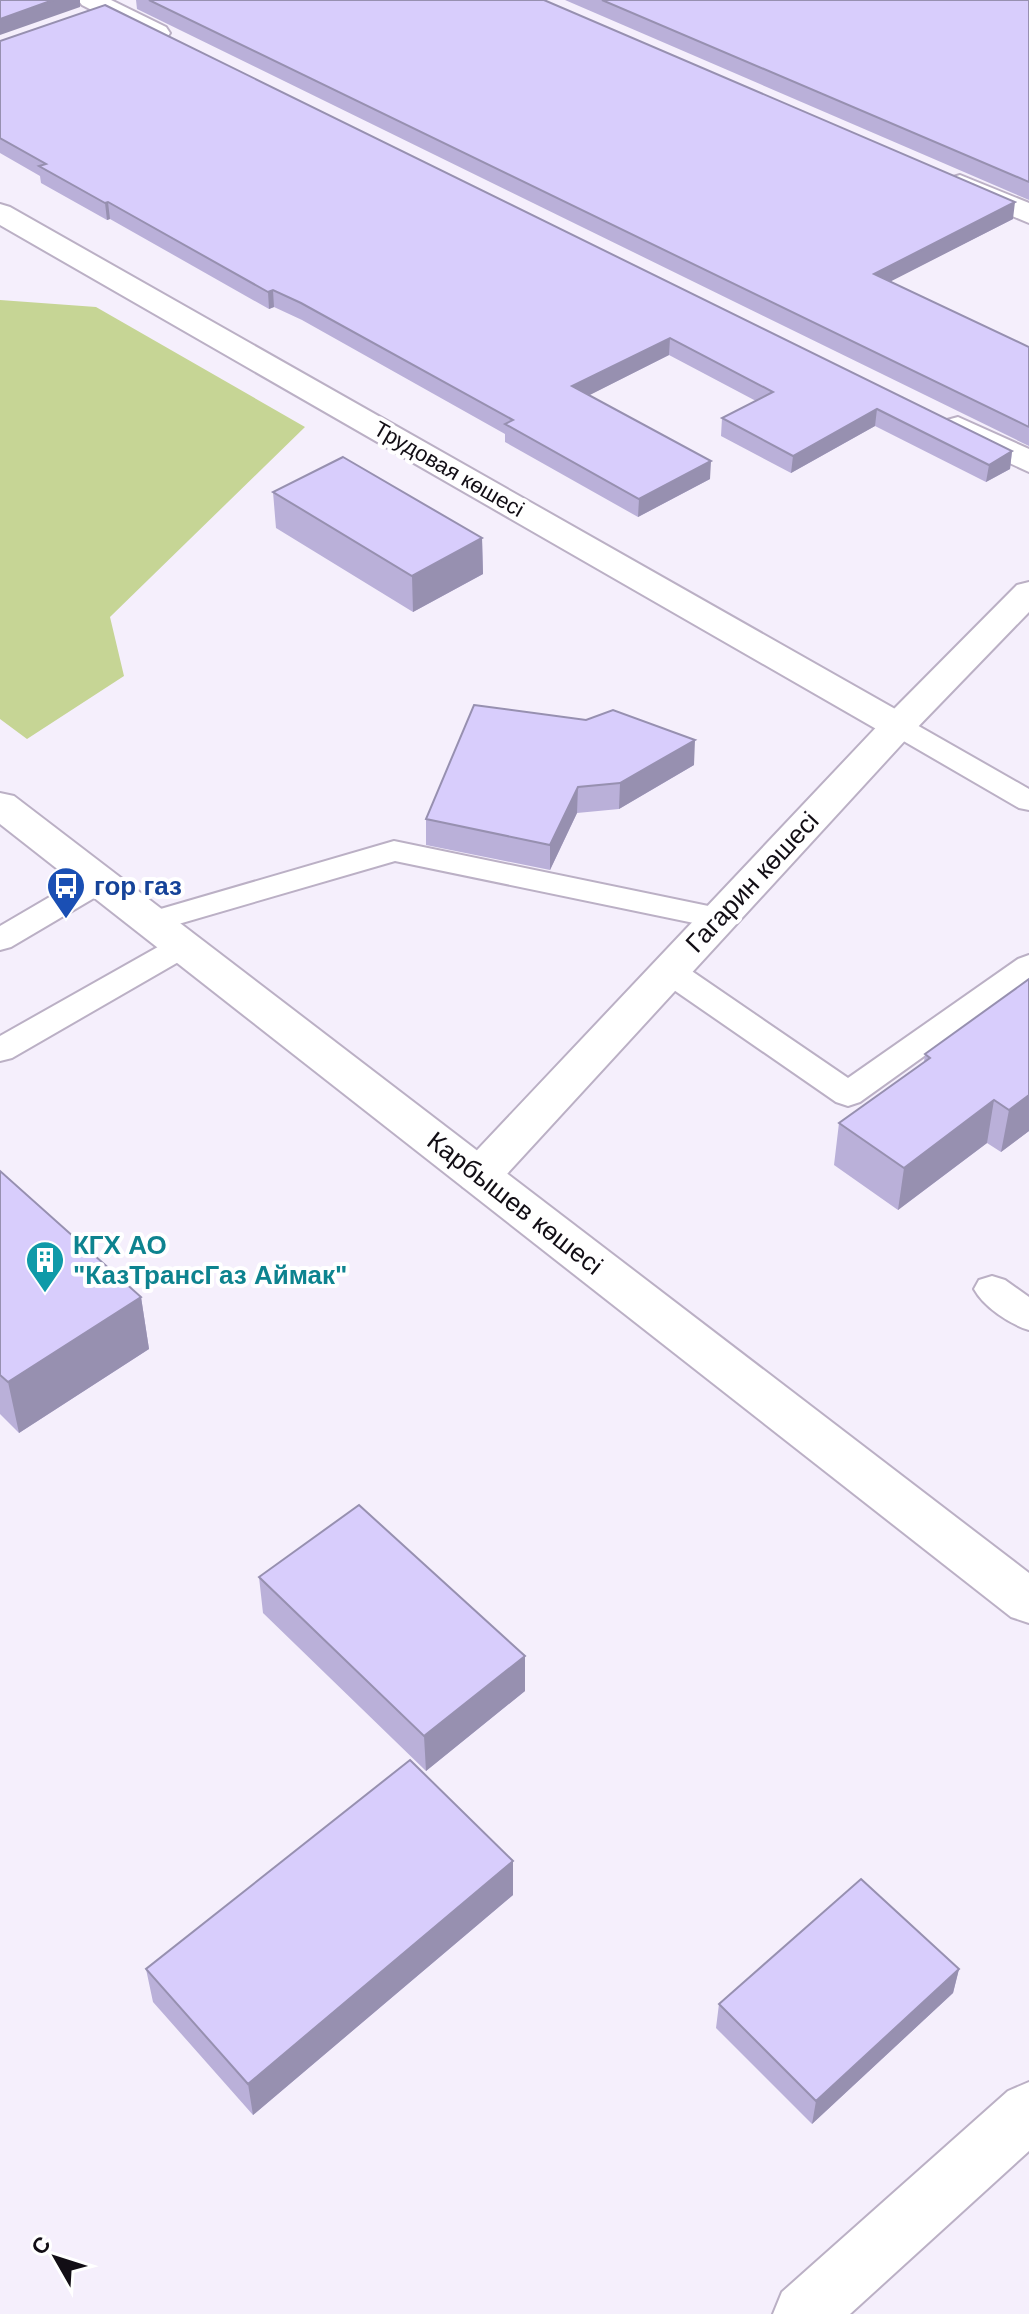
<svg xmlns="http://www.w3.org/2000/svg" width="1029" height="2314" font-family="Helvetica,sans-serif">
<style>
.green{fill:#c6d595}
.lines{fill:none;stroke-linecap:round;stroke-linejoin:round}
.service-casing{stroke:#bbb0c5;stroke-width:4}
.minor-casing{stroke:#bbb0c5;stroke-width:4}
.tertiary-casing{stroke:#bbb0c5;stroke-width:4}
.secondary-casing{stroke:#bbb0c5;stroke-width:4}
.service{fill:#fff;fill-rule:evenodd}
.minor{fill:#fff;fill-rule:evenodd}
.tertiary{fill:#fff;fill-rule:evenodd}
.secondary{fill:#fff;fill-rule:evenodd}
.wall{fill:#bab0d9}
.shaded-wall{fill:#9790b0}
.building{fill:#d8cdfc;stroke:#9790b0;stroke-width:2}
.labels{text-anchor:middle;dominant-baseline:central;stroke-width:8;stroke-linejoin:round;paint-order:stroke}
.far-street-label{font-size:22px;fill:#120e15;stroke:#fff}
.street-label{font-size:26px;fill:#120e15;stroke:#fff}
.transit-label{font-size:26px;font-weight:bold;fill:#164399;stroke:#fff;text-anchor:start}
.culture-label{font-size:26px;font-weight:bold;fill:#0d838f;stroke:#fff;text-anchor:start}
</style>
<rect width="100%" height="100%" fill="#f5effc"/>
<path class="green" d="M0,300L96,307L305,427L110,617L124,676L27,739L0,719Z"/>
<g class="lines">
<g class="service-casing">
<path id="service" d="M898,717L908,720L1029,789V810L1019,808L888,732L884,726L888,720Z
M394,841L718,908L729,911L734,918L729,925L718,928L395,861L151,932L140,929L135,922L140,915Z
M100,871L111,874L115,881L111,888L11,947L0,950V926L89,874Z
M183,936L194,939L199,946L194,953L12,1058L0,1061V1036L172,939Z
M1029,955V981L860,1102L848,1106L836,1102L658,979L653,971L658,963L669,960L680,963L848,1078L1018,959Z
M992,1276L1005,1280L1029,1297V1330C1009,1324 984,1307 974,1289L979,1280Z"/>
</g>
<g class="minor-casing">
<path id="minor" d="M78,0H111L166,27L170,33L166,39H148L82,5Z
M960,175L1029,203V223L950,190L946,184L950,178Z
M0,204L10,207L911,718L917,726L911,734L898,737L885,734L0,225Z
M958,417L1029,449V472L947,434L942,427L947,420Z
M1029,2082V2151L850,2314H773L782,2292L1008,2091Z"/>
</g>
<g class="tertiary-casing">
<path id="tertiary" d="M1029,582V612L911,734L495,1187L479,1192L463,1187L457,1176L463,1165L885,718L1017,585Z"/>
</g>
<g class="secondary-casing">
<path id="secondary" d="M0,793L14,796L1029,1573V1623L1011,1617L0,824Z"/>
</g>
<use href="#service" class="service"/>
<use href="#minor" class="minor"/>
<use href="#tertiary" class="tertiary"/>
<use href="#secondary" class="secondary"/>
</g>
<path class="wall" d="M136,0H544L1013,219L890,281L1029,347V446L137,9Z
M565,0H1029V200Z
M0,41L1012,451L1010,469L986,482L875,426L791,473L721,436L722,418L756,401L669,355L589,395L710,479L638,517L505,442V434L302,320L274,307L269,309L110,219L107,220L41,183L40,176L0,153Z
M273,492L482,538L483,574L413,612L276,528Z
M474,705L694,765L619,809L577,813L550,870L426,845V819Z
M1029,979V1131L1001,1152L987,1143L898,1210L834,1165L839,1123L924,1062L925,1054Z
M0,1171L141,1297L149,1349L19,1433L0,1414Z
M259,1577L525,1656V1691L426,1771L263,1613Z
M513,1861V1895L253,2115L153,2002L146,1969Z
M959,1969L953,1993L812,2124L716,2028L719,2004Z"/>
<path class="shaded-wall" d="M53,0H80V7L0,35V19Z
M108,202L110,219L107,220L105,203Z
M1015,202L1013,219L872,291L874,274Z
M273,290L274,307L269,309L268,292Z
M670,338L669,355L572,404V386Z
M877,409L875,426L791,473L793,456Z
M1012,451L1010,469L986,482L989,465Z
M711,461L710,479L638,517L639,499Z
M482,538L483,574L413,612L412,576Z
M695,740L694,765L619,809L620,783Z
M578,787L577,813L550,870V845Z
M1029,1095V1131L1001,1152L1009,1110Z
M994,1100L987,1143L898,1210L904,1168Z
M141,1297L149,1349L19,1433L8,1382Z
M525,1656V1691L426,1771L424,1736Z
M513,1861V1895L253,2115L248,2084Z
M959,1969L953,1993L812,2124L816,2101Z"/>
<path class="building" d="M0,0H53L0,19Z
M149,0H544L1015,202L874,274L1029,347V427Z
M602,0H1029V182Z
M105,5L1012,451L989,465L877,409L793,456L722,418L773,392L670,338L572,386L711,461L639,499L505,424L513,420L301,303L273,290L268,292L108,202L105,203L39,166L46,164L0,138V41Z
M343,457L482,538L412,576L273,492Z
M474,705L586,720L613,710L695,740L620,783L578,787L550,845L426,819Z
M1029,979V1095L1009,1110L994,1100L904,1168L839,1123L930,1058L925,1054Z
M0,1171L141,1297L8,1382L0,1375Z
M359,1505L525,1656L424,1736L259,1577Z
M410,1760L513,1861L248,2084L146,1969Z
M861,1879L959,1969L816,2101L719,2004Z"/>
<defs>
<g id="bus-pin" transform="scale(2)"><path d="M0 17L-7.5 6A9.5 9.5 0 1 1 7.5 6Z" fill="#1a4fb4" stroke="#fff"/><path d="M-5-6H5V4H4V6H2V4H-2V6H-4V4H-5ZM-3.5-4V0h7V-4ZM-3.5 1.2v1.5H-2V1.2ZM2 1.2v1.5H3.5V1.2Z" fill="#fff"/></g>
<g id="building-pin" transform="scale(2)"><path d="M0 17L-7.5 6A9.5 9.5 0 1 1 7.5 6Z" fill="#0f9aa8" stroke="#fff"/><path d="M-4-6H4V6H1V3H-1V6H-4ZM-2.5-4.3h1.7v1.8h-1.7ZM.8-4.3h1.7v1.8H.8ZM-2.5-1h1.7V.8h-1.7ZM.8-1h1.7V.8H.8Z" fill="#fff"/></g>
</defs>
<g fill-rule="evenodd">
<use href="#bus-pin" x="66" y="886"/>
<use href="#building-pin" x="45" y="1260"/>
</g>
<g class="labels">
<g class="far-street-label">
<text transform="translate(449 469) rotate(30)">Трудовая көшесі</text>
</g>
<g class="street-label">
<text transform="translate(752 882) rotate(-47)">Гагарин көшесі</text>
<text transform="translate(515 1203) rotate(38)">Карбышев көшесі</text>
</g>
<g class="transit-label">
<text x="94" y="886">гор газ</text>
</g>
<g class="culture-label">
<text x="73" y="1245">КГХ АО<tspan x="73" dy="30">"КазТрансГаз Аймак"</tspan></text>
</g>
</g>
<g transform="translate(56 2258) rotate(309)" stroke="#ffffff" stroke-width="6" paint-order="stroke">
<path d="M0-6L14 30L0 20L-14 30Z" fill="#120e15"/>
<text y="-12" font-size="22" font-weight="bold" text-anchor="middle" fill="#120e15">С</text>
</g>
</svg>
